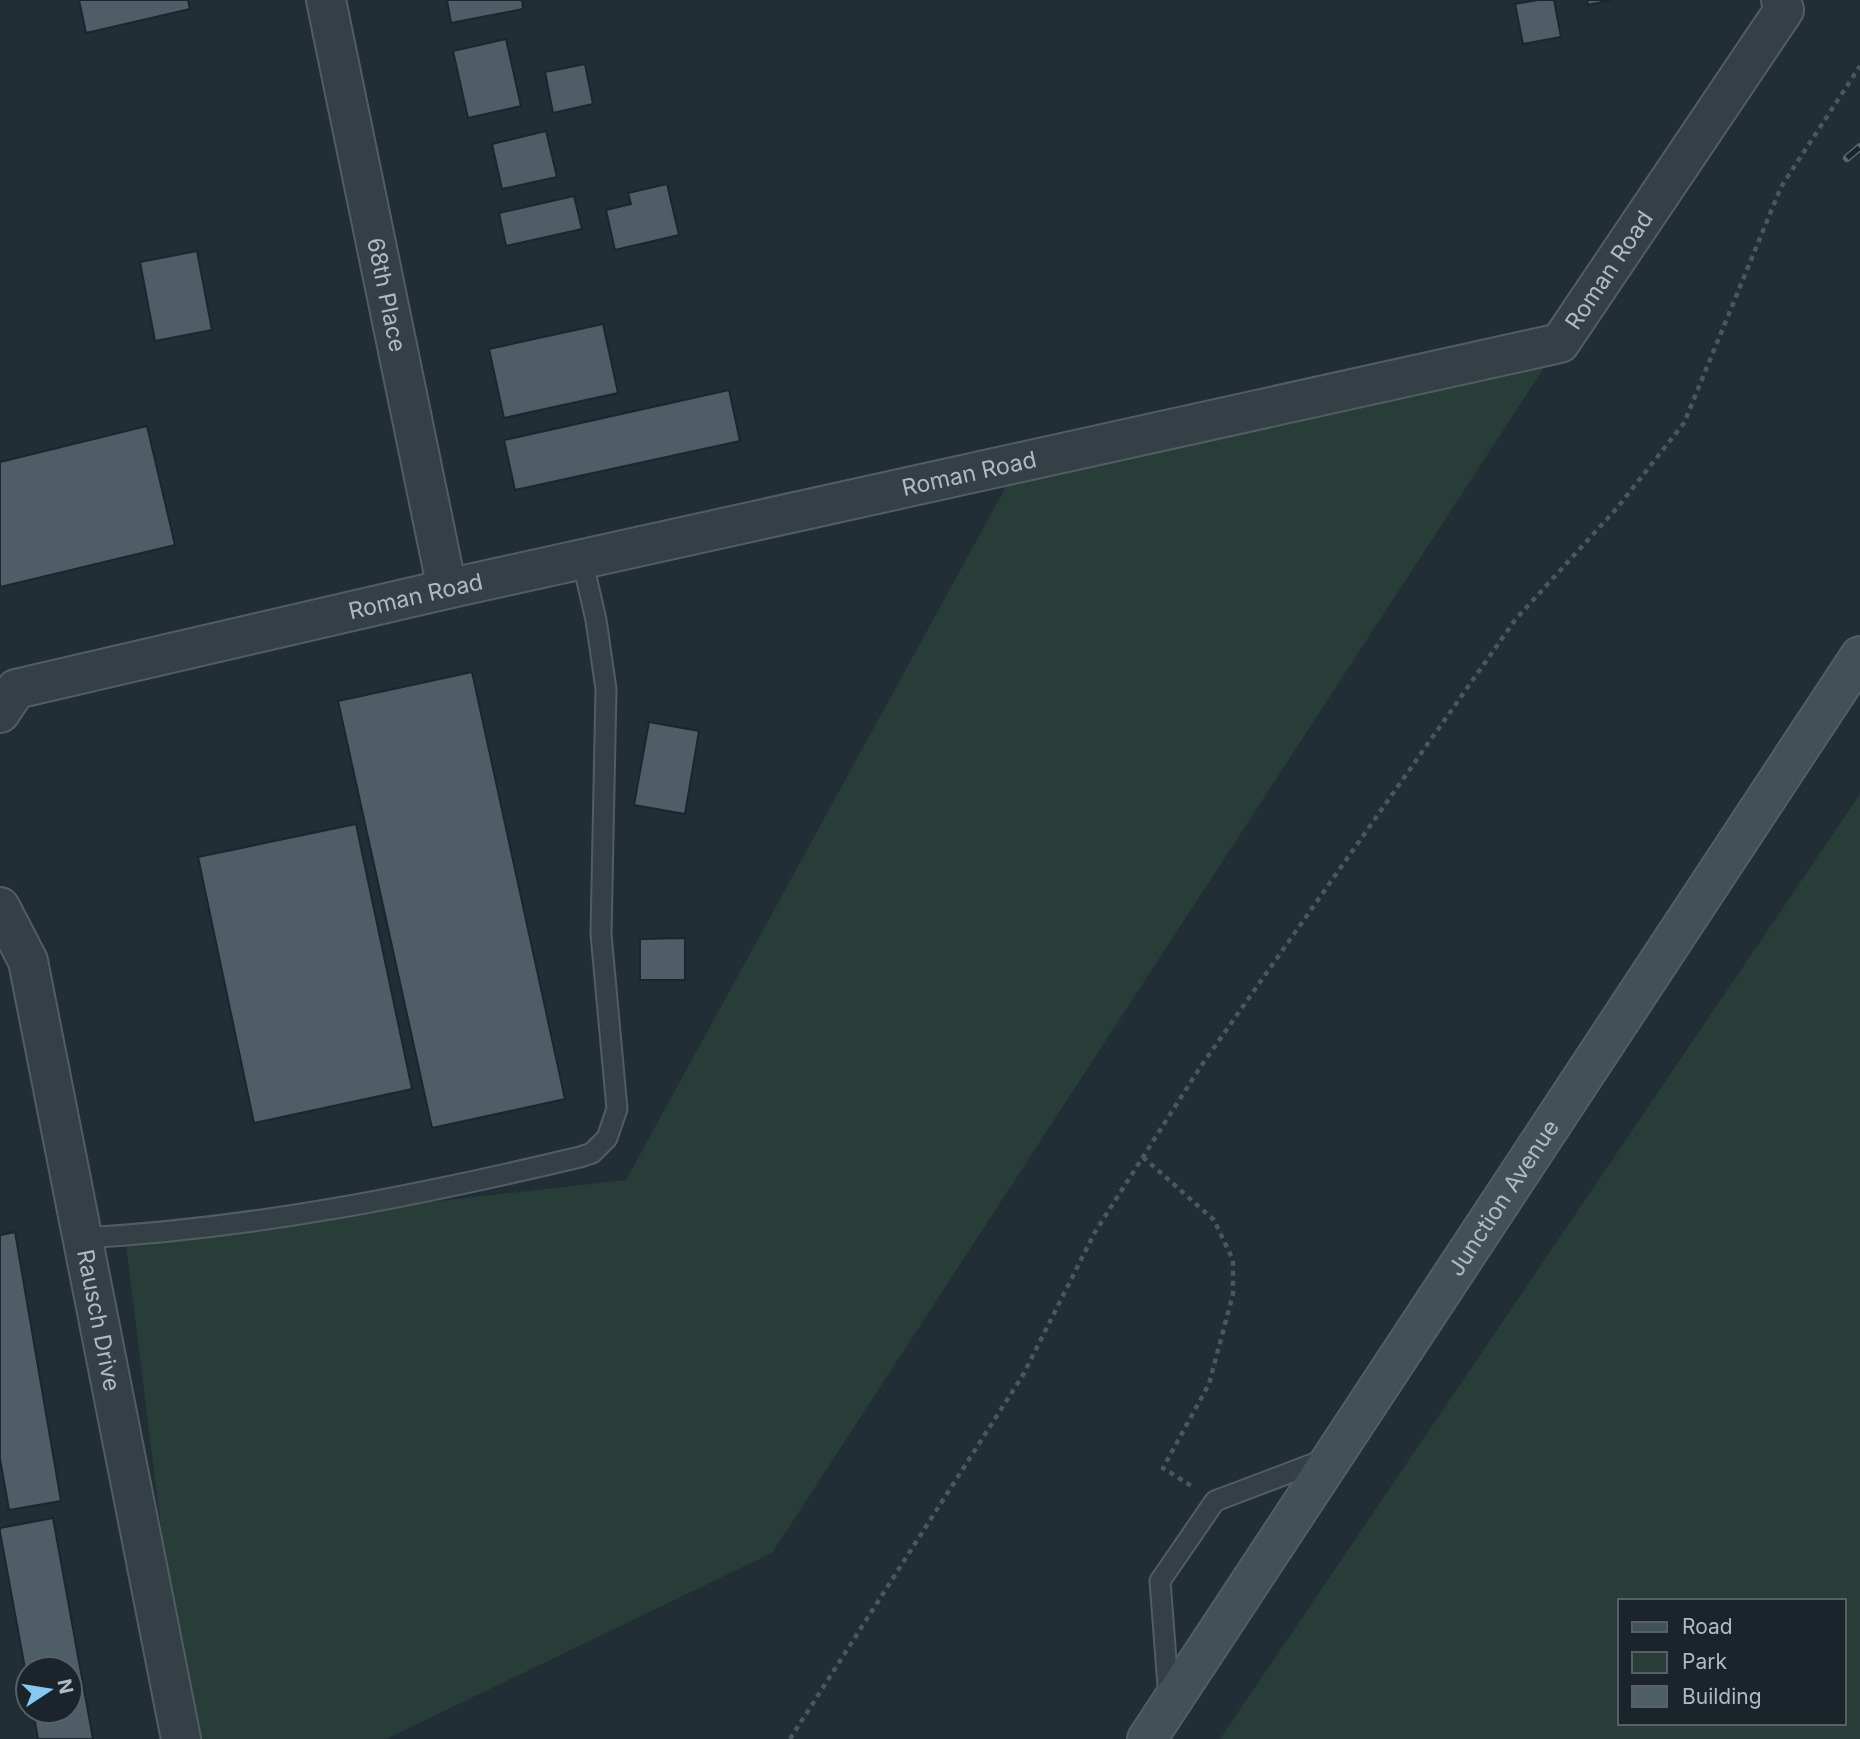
<svg xmlns="http://www.w3.org/2000/svg" width="1860" height="1739" font-family="Inter,sans-serif">
<style>
.green{fill:#293d38;fill-rule:evenodd}
.building{fill:#4e5d66;stroke:#1c262c;stroke-width:2}
.lines{fill:none;stroke-linecap:round;stroke-linejoin:round}
.lane-casing{stroke:#525d63;stroke-width:23}
.street-casing{stroke:#525d63;stroke-width:42}
.secondary-casing{stroke:#525d63;stroke-width:42}
.path{stroke:#465a57;stroke-width:4.5;stroke-dasharray:5 5;stroke-linecap:butt}
.lane{stroke:#344046;stroke-width:19}
.street{stroke:#344046;stroke-width:38}
.secondary{stroke:#425058;stroke-width:38}
.rail-casing{stroke:#58676f;stroke-width:8}
.rail{stroke:#1a242a;stroke-width:5;stroke-dasharray:16;stroke-linecap:butt}
.labels{text-anchor:middle;dominant-baseline:central;stroke-width:5;stroke-linejoin:round;paint-order:stroke}
.street-label{font-size:23px;fill:#aebbc2;stroke:#1a242a}
</style>
<rect width="100%" height="100%" fill="#212e35"/>
<path class="green" d="M1560,343L772,1553L386,1739H187L125,1236L626,1180L1019,463Z
M1860,794V1739H1220ZM1620,1601H1844V1723H1620Z"/>
<path class="building" d="M79,0H188L190,9L86,33Z
M447,0H522L523,9L451,23Z
M1538,0H1554L1561,37L1523,44L1515,4Z
M1587,0H1611L1588,5Z
M506,39L521,106L468,118L453,51Z
M585,64L593,104L553,113L545,72Z
M546,131L557,177L502,189L492,144Z
M667,184L679,235L615,250L606,210L631,204L628,193Z
M574,196L582,229L506,246L499,213Z
M197,251L212,330L155,341L140,262Z
M603,324L618,393L504,418L489,349Z
M729,390L740,441L515,490L504,440Z
M147,426L175,545L0,587V462Z
M472,672L565,1099L432,1128L338,701Z
M649,722L699,731L685,814L634,805Z
M356,824L412,1089L254,1123L198,857Z
M685,938V980H640V939Z
M15,1232L61,1501L9,1510L0,1459V1235Z
M53,1518L93,1739H38L33,1711H70V1669H28V1685L0,1532V1528Z"/>
<g class="lines">
<g class="lane-casing">
<path id="lane" d="M82,1238C250,1229 416,1196 580,1157L592,1153L607,1138L617,1109L601,934L606,689L596,620L582,559
M1169,1699L1160,1581L1215,1501L1326,1459"/>
</g>
<g class="street-casing">
<g id="street">
<path id="s1" d="M326,0L447,589"/>
<path id="s2" d="M0,713L16,689L447,589L1560,343L1784,10L1781,0"/>
<path id="s3" d="M0,907L28,961L181,1739"/>
</g>
</g>
<g class="secondary-casing">
<g id="secondary">
<path id="s4" d="M1147,1739L1860,656"/>
</g>
</g>
<path class="path" d="M1143,1157L1214,1220L1233,1260V1294L1209,1384L1163,1468L1193,1487
M790,1739L1023,1375L1095,1232L1201,1066L1515,620L1617,508L1684,423L1781,187L1860,66"/>
<use href="#lane" class="lane"/>
<use href="#street" class="street"/>
<use href="#secondary" class="secondary"/>
<g class="rail-casing">
<path id="rail" d="M1847,158L1860,147"/>
</g>
<use href="#rail" class="rail"/>
</g>
<g class="labels">
<g class="street-label">
<text stroke="none"><textPath href="#s2" startOffset="1699">Roman Road</textPath></text>
<text stroke="none"><textPath href="#s1" startOffset="301">68th Place</textPath></text>
<text stroke="none"><textPath href="#s2" startOffset="1006">Roman Road</textPath></text>
<text stroke="none"><textPath href="#s2" startOffset="439">Roman Road</textPath></text>
<text stroke="none"><textPath href="#s4" startOffset="648">Junction Avenue</textPath></text>
<text stroke="none"><textPath href="#s3" startOffset="427">Rausch Drive</textPath></text>
</g>
</g>
<rect x="1618" y="1599" width="228" height="126" fill="#1a242a" stroke="#556067" stroke-width="2"/>
<rect x="1632" y="1622" width="35" height="10" fill="#425058" stroke="#556067" stroke-width="2"/>
<text x="1682" y="1634" font-size="21" fill="#aebbc2">Road</text>
<rect x="1632" y="1652" width="35" height="21" fill="#293d38" stroke="#556067" stroke-width="2"/>
<text x="1682" y="1669" font-size="21" fill="#aebbc2">Park</text>
<rect x="1632" y="1686" width="35" height="21" fill="#4e5d66" stroke="#556067" stroke-width="2"/>
<text x="1682" y="1704" font-size="21" fill="#aebbc2">Building</text>
<g transform="translate(49 1690) rotate(78)"><circle r="33" fill="#1a242a" stroke="#556067" stroke-width="2"/>
<path d="M0-5L12 26L0 18L-12 26Z" fill="#86c8f0"/>
<text y="-10" font-size="19" font-weight="bold" text-anchor="middle" fill="#aebbc2">N</text>
</g>
</svg>
